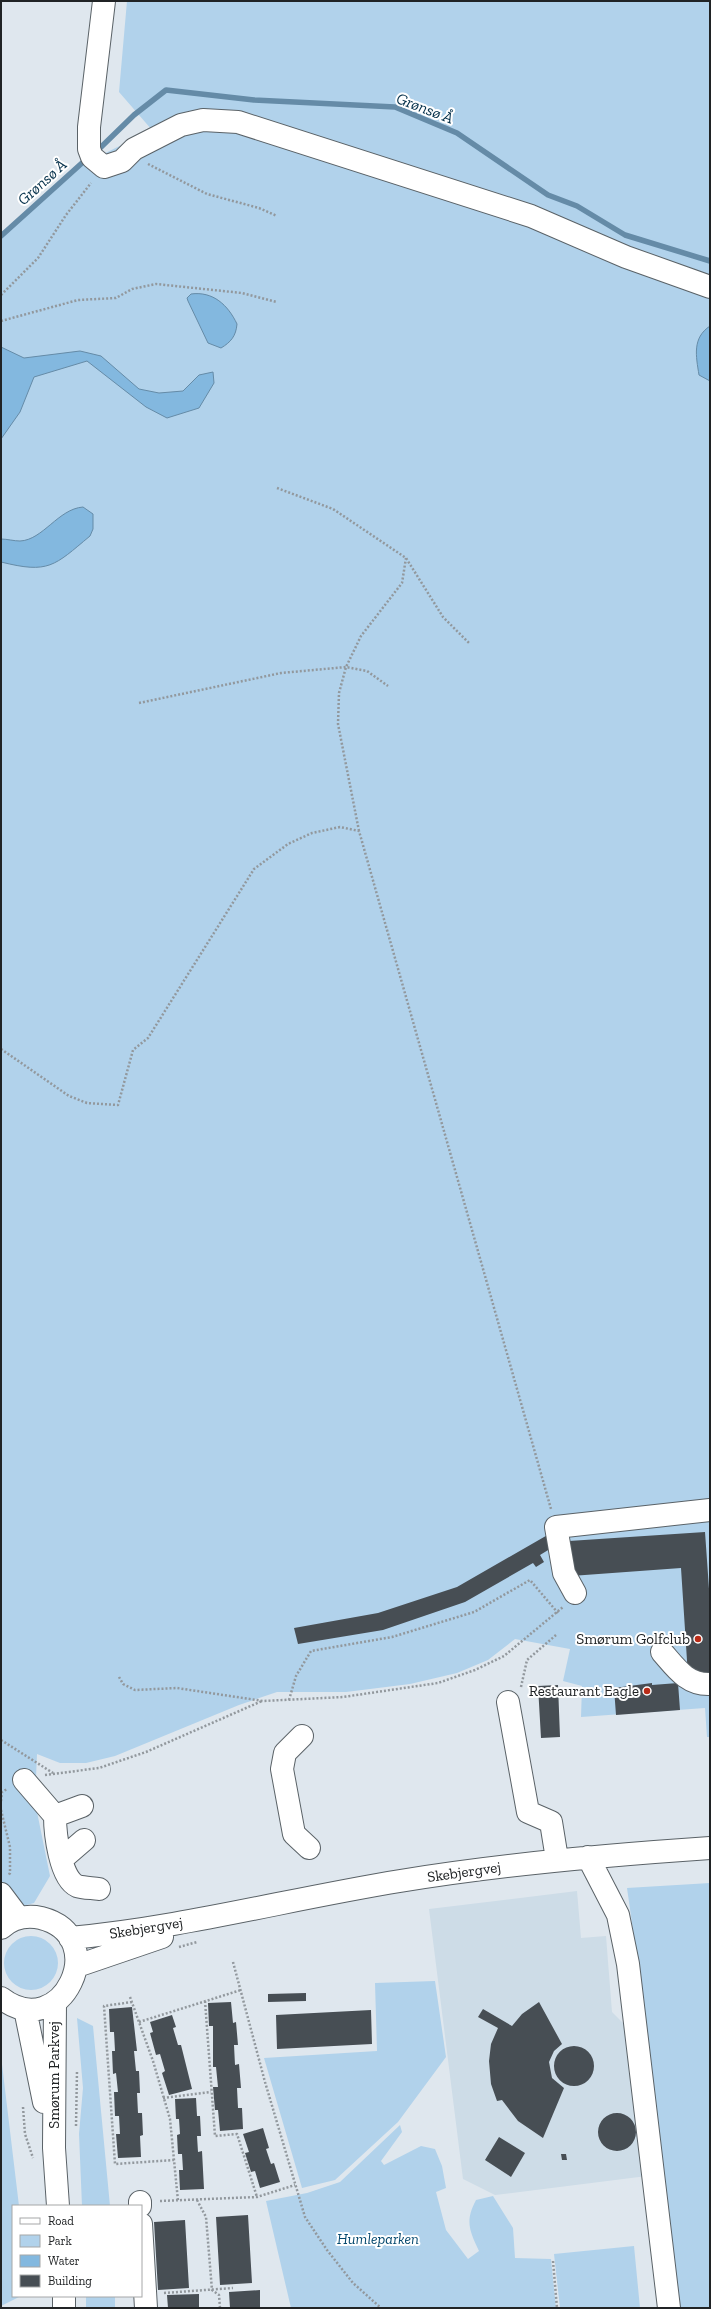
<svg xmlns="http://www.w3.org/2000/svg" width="711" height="2309" font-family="'Zilla Slab',serif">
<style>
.built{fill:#cddce7}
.green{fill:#b1d2eb}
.water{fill:#83b8df;stroke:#658ba7}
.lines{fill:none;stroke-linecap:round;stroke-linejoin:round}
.stream{stroke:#658ba7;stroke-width:5.5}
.building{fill:#474e54}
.minor-casing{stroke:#5a6267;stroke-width:24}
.path{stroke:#92989d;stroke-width:2.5;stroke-dasharray:2 2;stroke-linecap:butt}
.minor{stroke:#fff;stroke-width:22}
.poi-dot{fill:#b92c18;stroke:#fff;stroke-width:1.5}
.labels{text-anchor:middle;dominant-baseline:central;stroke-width:4;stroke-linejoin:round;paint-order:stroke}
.poi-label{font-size:15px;fill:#202325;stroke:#fff;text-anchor:end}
.street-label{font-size:15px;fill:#202325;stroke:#fff}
.park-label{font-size:15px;font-style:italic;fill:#04486d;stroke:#fff}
.water-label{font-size:16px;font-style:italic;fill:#04304a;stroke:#fff}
</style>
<rect width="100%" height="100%" fill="#dfe7ee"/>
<path class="built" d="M577,1891L581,1938L606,1936L612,2012L631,2031L647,2176L495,2195L463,2179L429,1909Z"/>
<path class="green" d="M127,1H710V1737H707L705,1708L581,1717L582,1686L563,1681L570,1649L515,1639L488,1660L457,1673L410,1684L346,1692H277L239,1705L115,1756L86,1763H60L37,1754L35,1802L50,1876L34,1903L1,1912V236L73,169L152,130L119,92Z
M710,1883V2308H679L642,1993L627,1888Z
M4 1963a27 27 0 1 1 54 0a27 27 0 1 1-54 0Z
M435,1981L446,2057L398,2122L335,2180L302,2188L264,2058L377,2051L375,1983Z
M77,2018L93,2026L110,2206H82L79,2134L83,2088Z
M1,2056L19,2206H13V2296H21L1,2306Z
M400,2125L402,2132L381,2161L384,2165L421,2146L435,2149L442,2166L446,2188L436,2192L446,2230L468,2259L479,2251C469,2230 465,2221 476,2200L493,2196L513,2228L515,2258L551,2259L556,2308H291L266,2201L307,2193L340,2182Z
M634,2246L640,2308H560L554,2254Z
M86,2296H115V2308H86Z"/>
<path class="water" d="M191,294C213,291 228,305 237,324C236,336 231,342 221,348L208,343L188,301L187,298Z
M710,326V381L699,375C696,356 692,338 710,326Z
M1,347L24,358L80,351L101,356L139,389L159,393L183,391L199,375L213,372L214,383L199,408L167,418L146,407L87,361L34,377L20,412L1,439Z
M83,507L93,514V529L90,536C54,566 49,574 1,562V539C7,539 14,541 20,541C43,540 58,509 83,507Z"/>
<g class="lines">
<path class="stream" d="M98,150L134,115L166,90L254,100L395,107L457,133L548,195L577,206L625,235L710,261
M1,236L82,163"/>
</g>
<path class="building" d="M705,1532L710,1603V1675L688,1676L681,1568L571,1576L569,1541Z
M551,1533L558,1544L540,1555L544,1562L536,1567L533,1563L465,1602L383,1630L298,1644L294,1628L378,1613L457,1587Z
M652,1683V1685L678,1683L680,1710L616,1715L614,1688Z
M558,1685L560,1737L541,1738L538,1686Z
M306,1993V2001L268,2002V1994Z
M231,2002L233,2023L236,2022L238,2045H234L235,2065L239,2064L241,2088H237L238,2108H242L243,2129L220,2131L218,2110H215L213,2087H218L216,2067H213V2026H209L208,2003Z
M539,2002L562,2044L554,2051L549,2062L552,2078L564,2088L543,2138L518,2121L502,2100L497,2101L491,2084L489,2061L491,2044L498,2028L478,2017L483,2009L512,2026L522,2014Z
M132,2007L137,2051H134L136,2071H139L140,2093H137L138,2113H142L143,2135L140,2136L141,2157L118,2158L116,2134H120L119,2116H115L114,2092H118L116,2073L113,2074L112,2051H115L114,2032H110L109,2009Z
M371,2010L372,2044L277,2049L276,2015Z
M172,2015L176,2027L173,2028L178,2045H181L192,2089L169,2095L162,2073L165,2071L160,2054L156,2055L150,2033L153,2032L150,2022Z
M554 2066a20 20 0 1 1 40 0a20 20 0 1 1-40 0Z
M196,2098L197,2116H200L201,2136H197L198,2152L202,2151L204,2189L180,2190L179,2170H183L182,2154H178L177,2135L180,2134L179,2119H176L175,2099Z
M598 2132a19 19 0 1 1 38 0a19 19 0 1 1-38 0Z
M263,2128L269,2148L266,2149L271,2164L274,2163L280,2182L260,2188L255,2171L251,2172L245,2153L249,2152L243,2134Z
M499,2137L525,2153L511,2177L485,2160Z
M561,2154H566L567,2160H562Z
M248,2215L252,2283L220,2285L216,2217Z
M185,2220L189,2288L158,2290L154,2222Z
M260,2290V2308H230L229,2292Z
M199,2294V2308H168L167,2295Z"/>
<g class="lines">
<g class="minor-casing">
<path id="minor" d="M104,1L89,127V149L92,157L104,167L122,161L134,149L181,125L203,120L238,122L531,216L626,257L710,287
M575,1593L564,1573L556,1527L710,1510
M662,1652C676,1668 687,1685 710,1684
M508,1702L528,1812L551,1822L557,1859
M302,1736L285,1753L282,1769L294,1834L309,1848
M24,1780L55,1816C55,1833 60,1878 77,1886C83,1888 93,1888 99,1889
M55,1816L82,1806
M588,1857L618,1915L628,1964L669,2308
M62,1859L84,1840
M1,1894L19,1918
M1,1928C12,1918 27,1915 41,1918C113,1936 62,2045 1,1998
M70,1938C181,1928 289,1899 400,1881C502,1864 606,1855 710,1848
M77,1966L162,1937
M55,2002L54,2148L58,2206
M25,2009L44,2102
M140,2202V2206
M141,2224L146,2308
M64,2296V2308"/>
</g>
<path class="path" d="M148,164L207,194L259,208L277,216
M1,295L38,258L66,215L91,183
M1,321L78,300L116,298L132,289L156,284L242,293L277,302
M277,488L333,509L406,558L443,617L469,643
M139,703L281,673L346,667L367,671L388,686
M359,831L338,724L339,693L346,667L361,636L402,583L406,558
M1,1049L69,1096L87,1103L118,1105L133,1050L148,1038L254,869L288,844L312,833L340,827L359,831L551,1509
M119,1677L123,1684L135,1690L177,1688L263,1701L343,1697L438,1683L475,1670L504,1656L563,1607
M521,1687L527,1660L556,1635
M289,1700L296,1676L311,1651L392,1637L474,1612L530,1580L558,1613
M1,1740L53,1773
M45,1775L99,1768L146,1752L262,1701
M1,1801L2,1792L7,1789
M1,1810L10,1847V1873L8,1876
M179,1947L197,1942
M233,1962L265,2082L305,2217L327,2250L353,2283L381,2308
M130,1997L153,2061L170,2119L178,2201
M205,2001L215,2136L237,2134L257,2197
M132,2002L104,2006L115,2164L174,2160
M139,2022L241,1990
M163,2098L211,2092
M23,2107L25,2134L33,2158
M76,2126L77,2071
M197,2200L206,2217L212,2290L219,2295L220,2308
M160,2201L257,2197L295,2185
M553,2261L557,2308
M164,2293L233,2288"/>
<use href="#minor" class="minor"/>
</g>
<g class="poi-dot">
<circle cx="698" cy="1639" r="4"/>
<circle cx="647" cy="1691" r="4"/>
</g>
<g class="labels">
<g class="poi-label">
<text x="690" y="1639">Smørum Golfclub</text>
<text x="639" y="1691">Restaurant Eagle</text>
</g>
<g class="street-label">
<text transform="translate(464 1872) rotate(-8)">Skebjergvej</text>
<text transform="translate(146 1928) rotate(-9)">Skebjergvej</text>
<text transform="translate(54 2075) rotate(-90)">Smørum Parkvej</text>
</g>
<g class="park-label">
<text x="378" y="2239">Humleparken</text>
</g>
<g class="water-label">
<text transform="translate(425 108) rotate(21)">Grønsø Å</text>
<text transform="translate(42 182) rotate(-42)">Grønsø Å</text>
</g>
</g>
<rect width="711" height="2309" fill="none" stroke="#202325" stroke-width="4"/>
<rect x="12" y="2205" width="130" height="92" fill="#ffffff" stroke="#a6a7a8"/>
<rect x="20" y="2218" width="20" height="6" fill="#ffffff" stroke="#a6a7a8"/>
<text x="48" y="2225" font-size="12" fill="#202325">Road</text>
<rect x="20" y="2235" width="20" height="12" fill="#b1d2eb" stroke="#a6a7a8"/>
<text x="48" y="2245" font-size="12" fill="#202325">Park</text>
<rect x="20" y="2255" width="20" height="12" fill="#83b8df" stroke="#a6a7a8"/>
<text x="48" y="2265" font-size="12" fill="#202325">Water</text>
<rect x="20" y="2275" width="20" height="12" fill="#474e54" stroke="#a6a7a8"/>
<text x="48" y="2285" font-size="12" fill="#202325">Building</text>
</svg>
